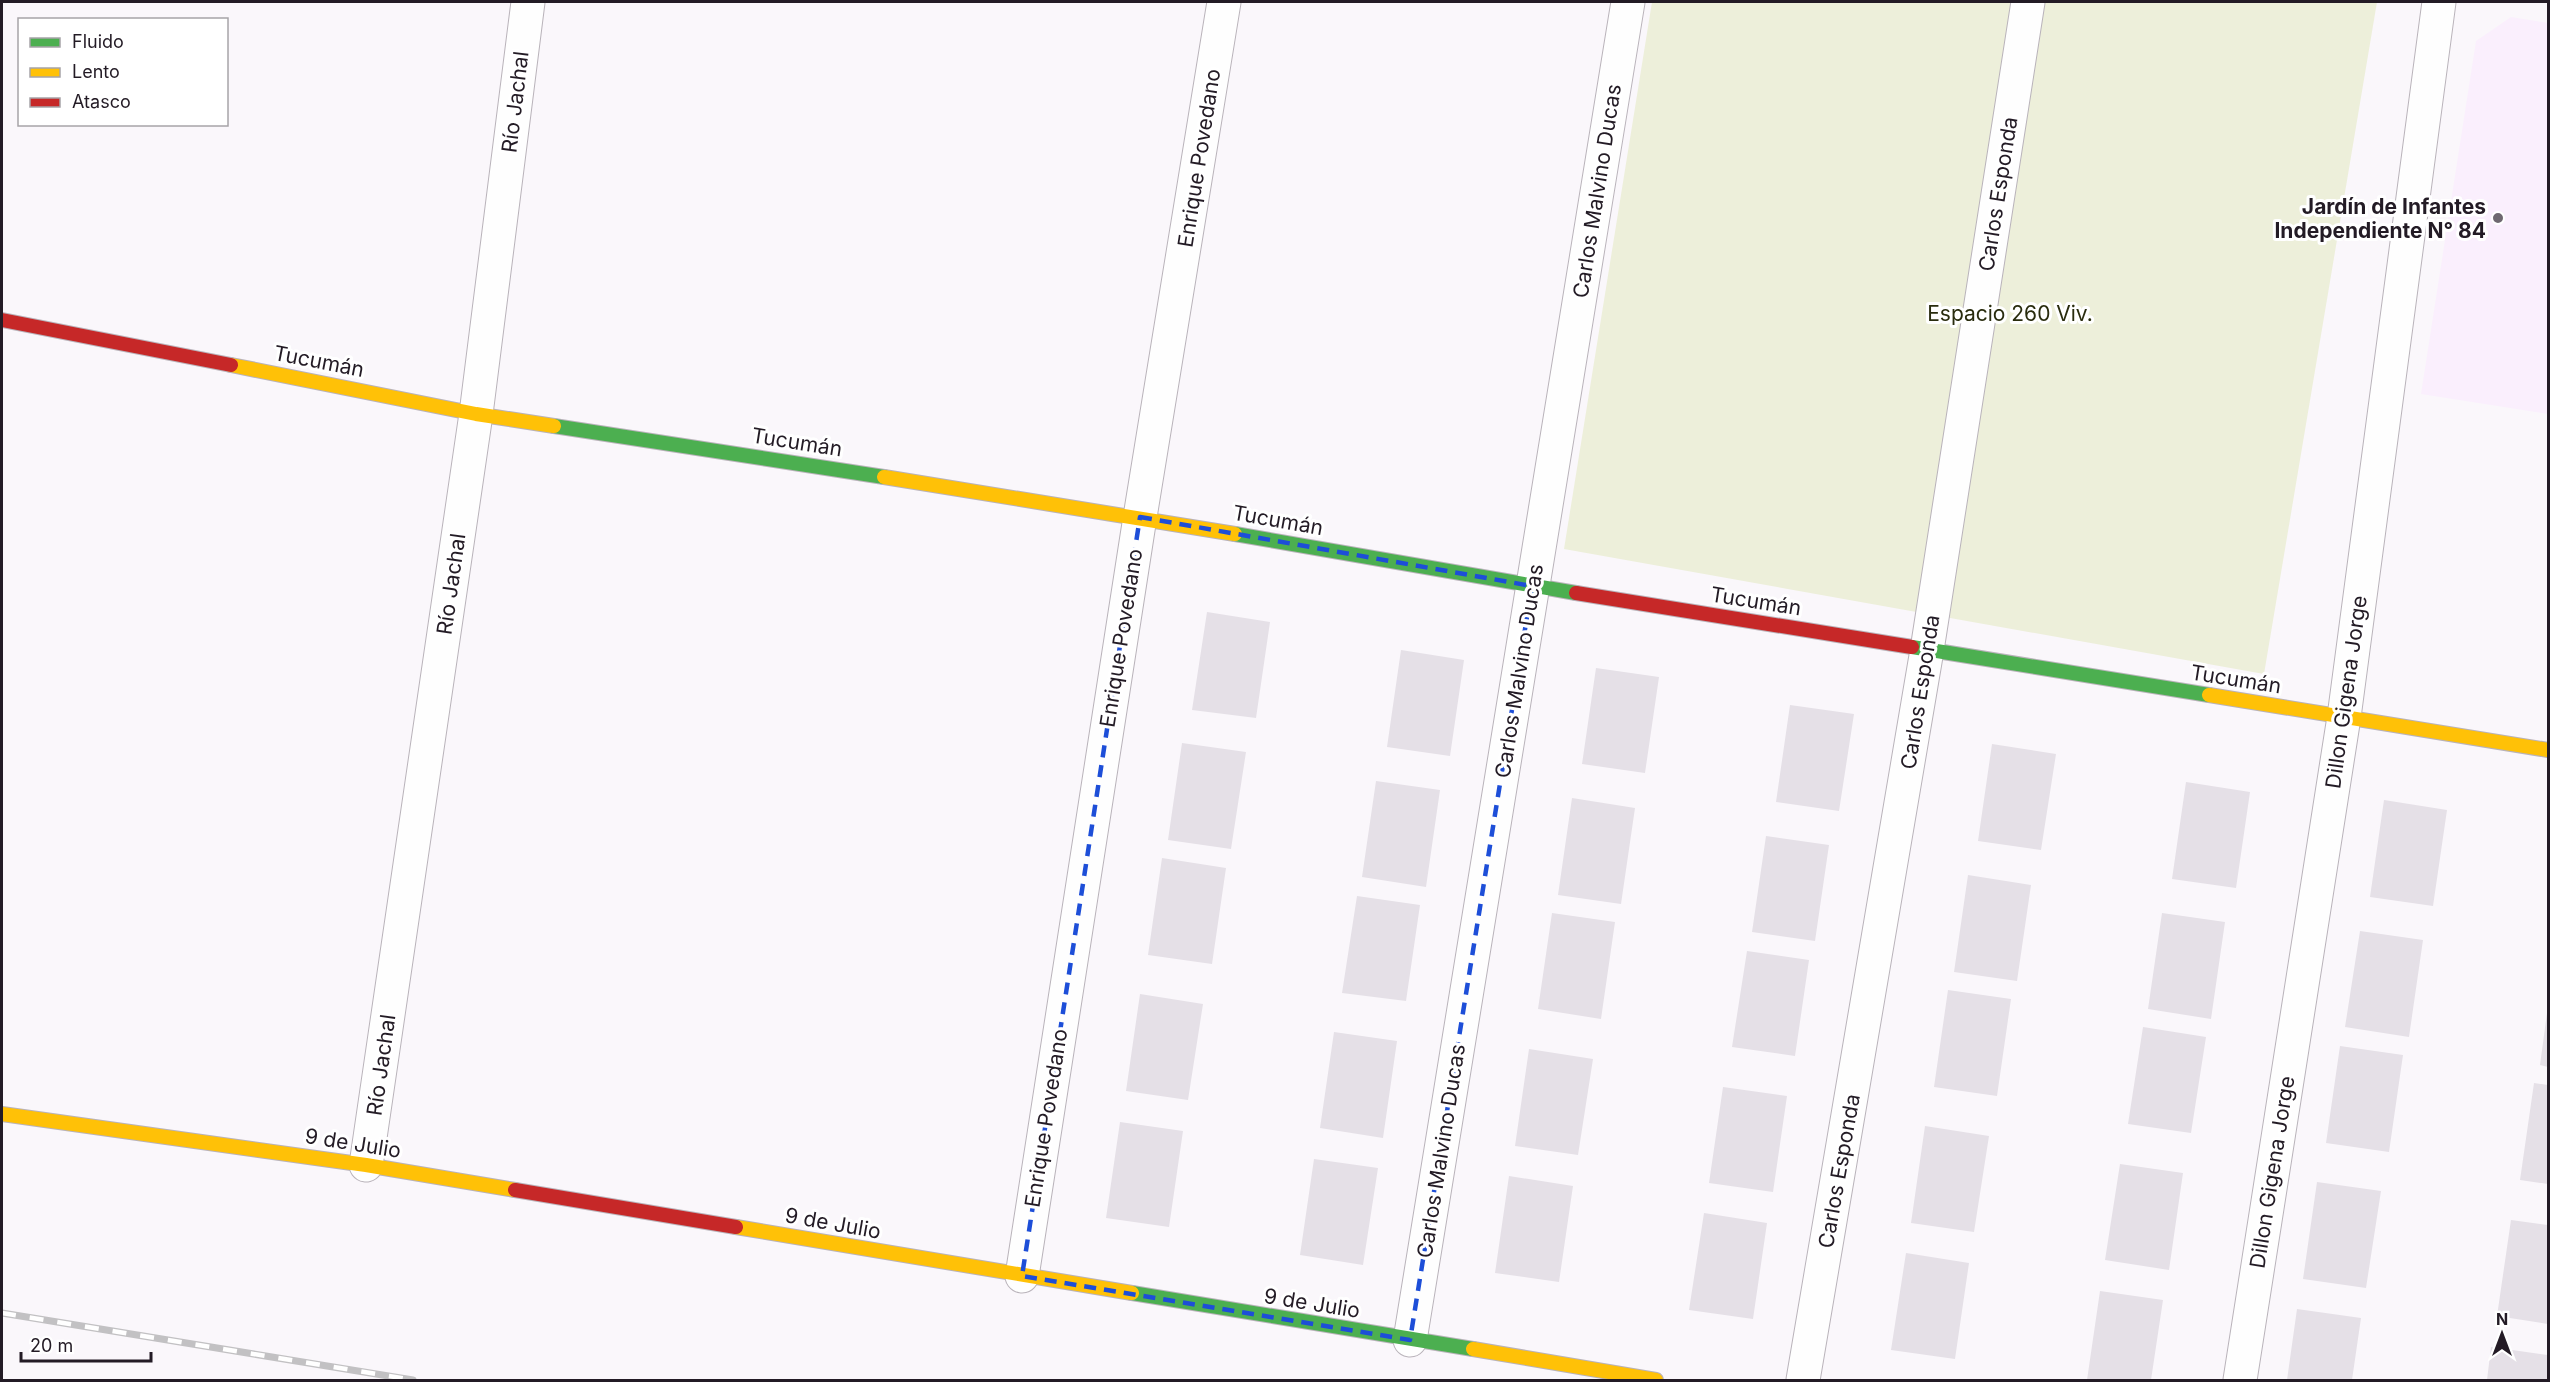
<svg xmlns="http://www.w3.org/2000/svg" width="2550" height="1382" font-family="Inter,sans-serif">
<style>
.built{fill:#faeffd}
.green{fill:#edefda}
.building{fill:#e5e0e7}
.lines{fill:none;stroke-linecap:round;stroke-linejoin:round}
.street-casing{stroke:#b9b3ba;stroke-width:35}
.fast-casing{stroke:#b9b3ba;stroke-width:16}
.slow-casing{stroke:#b9b3ba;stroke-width:16}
.jam-casing{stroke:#b9b3ba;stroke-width:16}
.street{stroke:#fefefe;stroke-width:33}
.fast{stroke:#4caf50;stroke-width:14}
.slow{stroke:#ffc107;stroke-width:14}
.jam{stroke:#c62828;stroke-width:14}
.rail-casing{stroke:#c2c1c3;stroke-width:7}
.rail{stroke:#fff;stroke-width:4.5;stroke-dasharray:14;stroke-linecap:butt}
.marked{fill:none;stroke:#1d4ed8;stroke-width:4.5;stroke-dasharray:12 8;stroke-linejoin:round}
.poi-dot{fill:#6e6870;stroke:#fff;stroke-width:2}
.labels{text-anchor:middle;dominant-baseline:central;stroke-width:6;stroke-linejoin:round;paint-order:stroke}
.street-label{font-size:21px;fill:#231b25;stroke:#fff}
.poi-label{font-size:21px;font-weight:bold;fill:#231b25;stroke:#fff;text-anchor:end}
.park-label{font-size:21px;fill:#292c0e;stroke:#fff}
</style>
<rect width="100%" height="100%" fill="#faf7fb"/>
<path class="built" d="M2511,17L2548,23V414L2421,394L2476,41Z"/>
<path class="green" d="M1652,2H2377L2264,674L1564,549Z"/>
<path class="building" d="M1207,612L1270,622L1256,718L1192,710Z
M1401,650L1464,660L1450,756L1387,747Z
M1596,668L1659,677L1645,773L1582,764Z
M1790,705L1854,714L1839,811L1776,802Z
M1182,743L1246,752L1231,849L1168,840Z
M1992,744L2056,754L2041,850L1978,841Z
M1376,781L1440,790L1426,887L1362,877Z
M2186,782L2250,792L2236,888L2172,879Z
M1572,798L1635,808L1621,904L1558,895Z
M2384,800L2447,810L2433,906L2370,897Z
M1766,836L1829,845L1815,941L1752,932Z
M1162,858L1226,868L1212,964L1148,955Z
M1968,875L2031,885L2017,981L1954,972Z
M1357,896L1420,905L1406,1001L1342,993Z
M1552,913L1615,922L1601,1019L1538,1009Z
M2162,913L2225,922L2211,1019L2148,1009Z
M2360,931L2423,940L2409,1037L2345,1027Z
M1747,951L1809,960L1795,1056L1732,1047Z
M1948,990L2011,999L1997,1096L1934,1087Z
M1140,994L1203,1004L1188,1100L1126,1091Z
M2547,1013H2548V1067L2540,1065Z
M2143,1027L2206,1037L2191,1133L2128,1124Z
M1334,1032L1397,1041L1383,1138L1320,1128Z
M2340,1046L2403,1055L2389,1152L2326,1143Z
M1529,1049L1593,1059L1578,1155L1515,1146Z
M2534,1083L2548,1085V1184L2520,1180Z
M1723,1087L1787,1096L1773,1192L1709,1183Z
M1120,1122L1183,1131L1169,1227L1106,1218Z
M1925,1126L1989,1136L1974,1232L1911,1223Z
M1314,1159L1378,1168L1363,1265L1300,1255Z
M2120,1164L2183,1173L2169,1270L2105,1260Z
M1509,1176L1573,1186L1559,1282L1495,1273Z
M2317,1182L2381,1191L2366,1288L2303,1279Z
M1704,1213L1767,1223L1753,1319L1689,1310Z
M2511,1220L2548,1225V1324L2497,1316Z
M1906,1253L1969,1263L1955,1359L1891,1350Z
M2100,1291L2163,1300L2151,1380H2087Z
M2297,1309L2361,1318L2352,1380H2287Z
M2491,1347L2548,1355V1380H2487Z"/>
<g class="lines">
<g class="street-casing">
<path id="street" d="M366,1165L476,414L528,2
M1022,1276L1140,517L1224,2
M1410,1340L1628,2
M1803,1380L1927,650L2028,2
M2240,1380L2344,717L2439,2"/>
</g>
<g class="fast-casing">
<path id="fast" d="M554,426L884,477
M1235,534L1576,593
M1912,647L2209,695
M1132,1293L1473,1349"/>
</g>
<g class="slow-casing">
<path id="slow" d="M231,365L476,414L554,426
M884,477L1235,534
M2209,695L2548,750
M2,1114L366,1165L515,1190
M736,1227L1132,1293
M1473,1349L1656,1380"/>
</g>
<g class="jam-casing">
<path id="jam" d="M2,320L231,365
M1576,593L1912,647
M515,1190L736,1227"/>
</g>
<use href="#street" class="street"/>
<use href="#fast" class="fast"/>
<use href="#slow" class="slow"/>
<use href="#jam" class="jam"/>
<g class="rail-casing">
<path id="rail" d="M2,1313L413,1380"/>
</g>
<use href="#rail" class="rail"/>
</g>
<path class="marked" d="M1140,517L1532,586L1410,1340L1022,1276Z"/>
<circle class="poi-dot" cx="2498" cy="218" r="6"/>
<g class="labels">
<g class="street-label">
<text transform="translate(515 102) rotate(-83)">Río Jachal</text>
<text transform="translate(1199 158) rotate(-81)">Enrique Povedano</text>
<text transform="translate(1597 191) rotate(-81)">Carlos Malvino Ducas</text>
<text transform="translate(1998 194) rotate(-81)">Carlos Esponda</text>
<text transform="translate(319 361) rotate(11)">Tucumán</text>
<text transform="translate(797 442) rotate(9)">Tucumán</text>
<text transform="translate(1278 520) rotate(10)">Tucumán</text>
<text transform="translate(451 584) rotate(-82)">Río Jachal</text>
<text transform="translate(1756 601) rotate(9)">Tucumán</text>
<text transform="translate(1121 638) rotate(-81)">Enrique Povedano</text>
<text transform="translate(1519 671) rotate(-81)">Carlos Malvino Ducas</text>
<text transform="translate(2236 679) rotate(9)">Tucumán</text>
<text transform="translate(1920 692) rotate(-81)">Carlos Esponda</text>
<text transform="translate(2346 692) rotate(-82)">Dillon Gigena Jorge</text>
<text transform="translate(381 1065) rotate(-82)">Río Jachal</text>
<text transform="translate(1046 1118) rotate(-81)">Enrique Povedano</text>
<text transform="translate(353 1143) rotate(9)">9 de Julio</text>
<text transform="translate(1441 1151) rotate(-81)">Carlos Malvino Ducas</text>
<text transform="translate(1839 1171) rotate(-80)">Carlos Esponda</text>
<text transform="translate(2272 1172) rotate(-81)">Dillon Gigena Jorge</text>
<text transform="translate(833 1223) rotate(10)">9 de Julio</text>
<text transform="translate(1312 1303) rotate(9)">9 de Julio</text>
</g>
<g class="poi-label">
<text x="2486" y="206">Jardín de Infantes<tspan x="2486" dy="24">Independiente N° 84</tspan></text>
</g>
<g class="park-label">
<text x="2010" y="313">Espacio 260 Viv.</text>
</g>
</g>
<rect width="2550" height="1382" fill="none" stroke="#231b25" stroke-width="6"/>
<rect x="18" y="18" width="210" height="108" fill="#ffffff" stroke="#a7a4a8" stroke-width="1.5"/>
<rect x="30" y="38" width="30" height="9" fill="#4caf50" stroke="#a7a4a8" stroke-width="1.5"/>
<text x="72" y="48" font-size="18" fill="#231b25">Fluido</text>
<rect x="30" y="68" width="30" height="9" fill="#ffc107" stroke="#a7a4a8" stroke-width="1.5"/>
<text x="72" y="78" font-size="18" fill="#231b25">Lento</text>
<rect x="30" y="98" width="30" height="9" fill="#c62828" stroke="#a7a4a8" stroke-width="1.5"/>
<text x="72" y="108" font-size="18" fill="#231b25">Atasco</text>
<g transform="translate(2502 1334)" stroke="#ffffff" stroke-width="4.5" paint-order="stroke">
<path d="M0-4.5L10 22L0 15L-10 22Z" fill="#231b25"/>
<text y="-9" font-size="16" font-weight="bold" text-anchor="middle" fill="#231b25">N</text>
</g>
<path d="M21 1352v9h130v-9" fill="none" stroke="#231b25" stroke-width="3"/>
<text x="30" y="1352" font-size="18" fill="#231b25" stroke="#ffffff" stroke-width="4.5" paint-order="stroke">20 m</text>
</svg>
